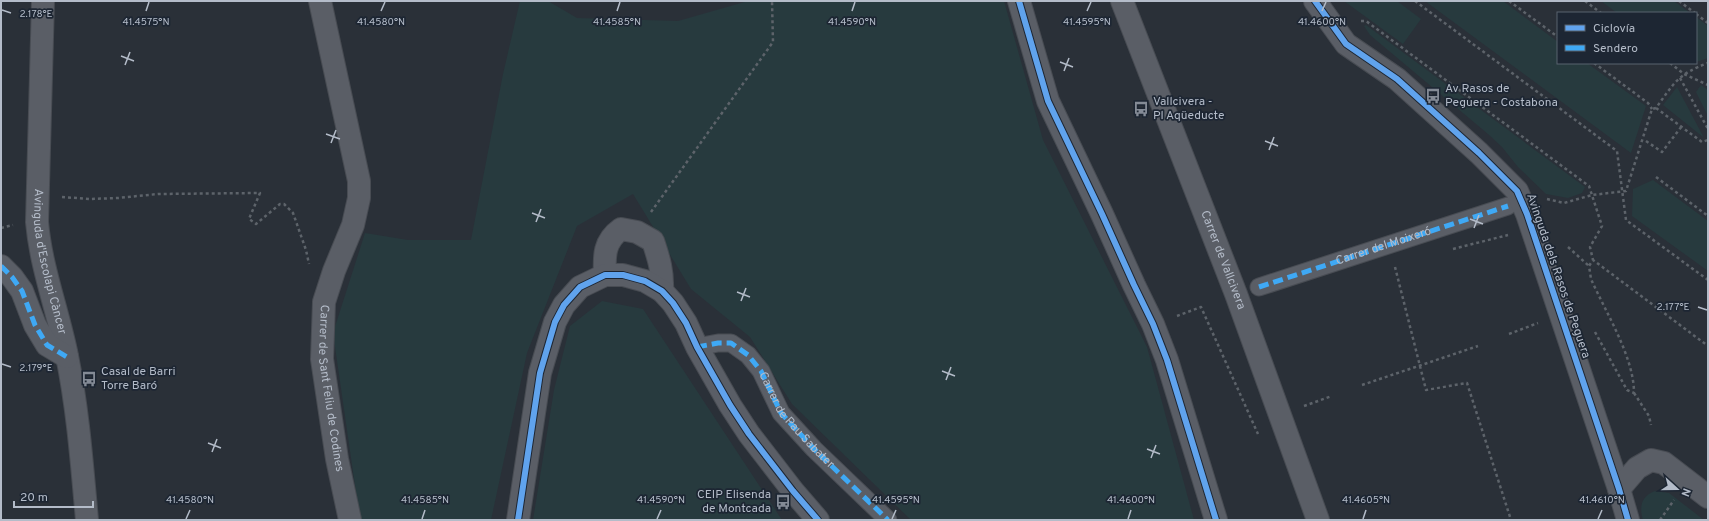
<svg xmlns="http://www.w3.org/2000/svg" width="1709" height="521" font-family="Overpass,sans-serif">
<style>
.green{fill:#273a3e}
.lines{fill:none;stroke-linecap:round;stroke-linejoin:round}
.pedestrian-casing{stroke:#484c53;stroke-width:19}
.minor-casing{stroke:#484c53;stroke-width:24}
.path{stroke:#5d636a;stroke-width:2.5;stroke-dasharray:3 3;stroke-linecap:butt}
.pedestrian{stroke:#5a5e66;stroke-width:17}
.minor{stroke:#5a5e66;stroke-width:22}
.quiet{stroke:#3fa9f5;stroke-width:5;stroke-dasharray:10 5;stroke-linecap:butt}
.cycleway-casing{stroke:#1d2633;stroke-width:8}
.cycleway{stroke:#60a3ed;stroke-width:6}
.ticks{fill:none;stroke:#b4bcc9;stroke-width:1.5}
.labels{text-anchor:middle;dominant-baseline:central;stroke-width:3.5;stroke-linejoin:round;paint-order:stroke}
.poi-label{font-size:12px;fill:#b4bcc9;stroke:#1d2633;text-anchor:start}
.street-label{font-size:12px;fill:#b4bcc9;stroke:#1d2633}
.ticks-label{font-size:10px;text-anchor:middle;fill:#b4bcc9;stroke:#1d2633;stroke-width:3.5;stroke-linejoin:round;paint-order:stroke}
</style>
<rect width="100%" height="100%" fill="#2a3038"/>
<path class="green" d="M520,1H548L577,18L678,21L748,1H1004L1043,140L1147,347L1194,520H911L792,404L750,337L691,289L633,194L577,226L527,353L491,520H360L333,333L365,233L408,240H471L503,74Z
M1344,1H1397L1421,19L1403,44Z
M1425,1H1503L1558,42V63H1587L1646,106L1631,153Z
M1601,1H1674L1690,13H1617Z
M1696,17L1708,26V58L1696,62Z
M1366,25L1585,187L1582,193L1568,198L1546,194L1518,167L1502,147L1488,134L1370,35L1364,26Z
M1701,85L1708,90V116L1696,92Z
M1677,87L1703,136V137L1663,105Z
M1653,180L1708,221V271L1632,216L1633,189Z
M602,301L643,309L782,520H533L554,390L570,326Z
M1655,491L1669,493L1704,520H1643C1639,507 1641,496 1655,491Z"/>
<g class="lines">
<g class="pedestrian-casing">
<g id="pedestrian">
<path d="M1259,287L1508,206"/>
<path id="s1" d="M697,347L718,343H731L748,355L761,371L781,413L814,449L888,520"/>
</g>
</g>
<g class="minor-casing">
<g id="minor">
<path id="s2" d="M43,1L37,222C41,268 58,311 67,356C78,410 82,465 87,520"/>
<path id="s3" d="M320,1L359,181V198L353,225L334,271L324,302L322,359L337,459L350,520"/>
<path d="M1019,1L1048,101L1102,214L1134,285L1153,324L1167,360L1216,520"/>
<path id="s4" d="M1122,1L1236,294L1318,520"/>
<path d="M1315,1L1346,44L1397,79L1479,153L1517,191L1527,214L1619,489L1628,520"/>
<path d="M1,266L12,277L22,291L35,325L47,345L67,357"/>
<path d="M605,275C604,256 604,241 621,229L637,232L653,241C659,259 663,272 662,291"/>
<path d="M1619,489L1637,468L1651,460L1664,463L1708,497"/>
<path d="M518,520L540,373L555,322L564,305L580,287L605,275H623L645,281L662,291L673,303L686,323L697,347L730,405L749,434L793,491L818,520"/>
</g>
</g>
<path class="path" d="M1415,1L1617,151L1626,220L1708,280
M1509,1L1558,37
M1585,1L1601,13
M1679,1L1695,13
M1696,14L1708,23
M1361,21H1366L1589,186L1602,226L1590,247L1593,260
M1594,63L1648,103L1652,109
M1670,63L1684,74L1708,85
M1680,78L1708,129
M1656,108L1702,142L1708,140
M1646,141L1662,152L1682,126
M1656,177L1708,216
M62,197L90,199L118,198L158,194L260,193L249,219L256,224L280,204H284L293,213L306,250L309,264
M1547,199L1564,203L1592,195L1626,191L1652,109L1656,108C1674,83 1678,74 1708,63
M651,212L773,42L772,1
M1,228L13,225
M1568,247L1589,266
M1453,249L1508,235
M1395,267L1426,390L1467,383L1511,520
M1177,316L1201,307L1258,434
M1595,332L1627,390L1634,393C1634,357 1606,313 1591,279L1589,266L1593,260L1708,346
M1509,334L1538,323
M1362,385L1478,346
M1634,393L1649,416L1651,425
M1304,406L1332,396
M1660,520L1674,500"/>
<use href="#pedestrian" class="pedestrian"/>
<use href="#minor" class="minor"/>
<g class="quiet">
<path d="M1,266L12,277L22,291L35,325L47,345L67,357"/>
<path id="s5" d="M1259,287L1508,206"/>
<path d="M697,347L718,343H731L748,355L761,371L781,413L814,449L888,520"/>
</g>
<g class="cycleway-casing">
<path id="cycleway" d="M1019,1L1048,101L1102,214L1134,285L1153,324L1167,360L1216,520
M1315,1L1346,44L1397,79L1479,153L1517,191L1527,214L1619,489L1628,520
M518,520L540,373L555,322L564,305L580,287L605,275H623L645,281L662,291L673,303L686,323L697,347L730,405L749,434L793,491L818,520"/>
</g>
<use href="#cycleway" class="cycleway"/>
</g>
<path class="ticks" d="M2,10L11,13M146,11L149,2M381,11L385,2M617,11L620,2M852,11L855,2M1087,11L1091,2M1322,11L1326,2M121,56L134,61M1060,62L1073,67M125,65L130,52M1064,71L1069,58M326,134L340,139M1265,141L1278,146M331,143L336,130M1269,150L1274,137M532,213L545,218M1470,219L1483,224M536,222L541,209M1474,228L1479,215M737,292L750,297M741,301L746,288M1698,307L1707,310M2,364L11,367M942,371L955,376M946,380L951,367M208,443L221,448M1147,449L1160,454M212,452L217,439M1151,458L1156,445M186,519L190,510M422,519L425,510M657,519L661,510M892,519L896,510M1128,519L1131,510M1363,519L1366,510M1598,519L1602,510"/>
<defs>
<g id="bus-bare" transform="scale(1.2)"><path d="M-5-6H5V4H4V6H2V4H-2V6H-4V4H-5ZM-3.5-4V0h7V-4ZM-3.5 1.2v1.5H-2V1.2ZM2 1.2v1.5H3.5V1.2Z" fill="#848b96" stroke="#1d2633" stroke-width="2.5" paint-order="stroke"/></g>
</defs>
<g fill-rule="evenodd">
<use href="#bus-bare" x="1433" y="96"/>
<use href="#bus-bare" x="1141" y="109"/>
<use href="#bus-bare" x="89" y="379"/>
<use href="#bus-bare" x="783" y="502"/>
</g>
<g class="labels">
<g class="poi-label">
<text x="1445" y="89">Av Rasos de<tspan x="1445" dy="14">Peguera - Costabona</tspan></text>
<text x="1153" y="102">Vallcivera -<tspan x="1153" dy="14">Pl Aqüeducte</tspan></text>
<text x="101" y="372">Casal de Barri<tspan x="101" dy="14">Torre Baró</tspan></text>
<text x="771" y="495" text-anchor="end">CEIP Elisenda<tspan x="771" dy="14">de Montcada</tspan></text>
</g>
<g class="street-label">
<text stroke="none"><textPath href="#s5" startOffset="131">Carrer del Moixeró</textPath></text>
<text stroke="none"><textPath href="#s4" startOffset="278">Carrer de Vallcivera</textPath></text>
<text stroke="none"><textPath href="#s2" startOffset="262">Avinguda d'Escolapi Càncer</textPath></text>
<text transform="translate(1558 276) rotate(71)">Avinguda dels Rasos de Peguera</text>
<text stroke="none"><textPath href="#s3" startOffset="398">Carrer de Sant Feliu de Codines</textPath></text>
<text stroke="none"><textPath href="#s1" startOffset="137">Carrer de Pau Sabater</textPath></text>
</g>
</g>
<g class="ticks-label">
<text x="36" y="17">2.178°E</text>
<text x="146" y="25">41.4575°N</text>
<text x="381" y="25">41.4580°N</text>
<text x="617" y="25">41.4585°N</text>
<text x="852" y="25">41.4590°N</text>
<text x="1087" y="25">41.4595°N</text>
<text x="1322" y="25">41.4600°N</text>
<text x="1673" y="310">2.177°E</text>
<text x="36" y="371">2.179°E</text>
<text x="190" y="503">41.4580°N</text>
<text x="425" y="503">41.4585°N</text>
<text x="661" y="503">41.4590°N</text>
<text x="896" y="503">41.4595°N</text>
<text x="1131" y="503">41.4600°N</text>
<text x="1366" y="503">41.4605°N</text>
<text x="1602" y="503">41.4610°N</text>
</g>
<rect width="1709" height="521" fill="none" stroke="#b4bcc9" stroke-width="4"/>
<rect x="1557" y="12" width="140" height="52" fill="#1d2633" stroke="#59626f"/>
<rect x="1565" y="25" width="20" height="6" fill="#60a3ed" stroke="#59626f"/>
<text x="1593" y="32" font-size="12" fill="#b4bcc9">Ciclovía</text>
<rect x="1565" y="45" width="20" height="6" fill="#3fa9f5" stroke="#59626f"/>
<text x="1593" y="52" font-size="12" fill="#b4bcc9">Sendero</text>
<g transform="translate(1677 489) rotate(111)" stroke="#1d2633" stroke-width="3" paint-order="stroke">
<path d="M0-3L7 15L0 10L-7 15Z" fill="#b4bcc9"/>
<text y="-6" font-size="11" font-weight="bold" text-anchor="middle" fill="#b4bcc9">N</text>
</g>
<path d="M14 501v6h79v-6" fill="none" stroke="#b4bcc9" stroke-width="2"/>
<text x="20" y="501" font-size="12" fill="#b4bcc9" stroke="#1d2633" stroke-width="3" paint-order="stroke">20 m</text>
</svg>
